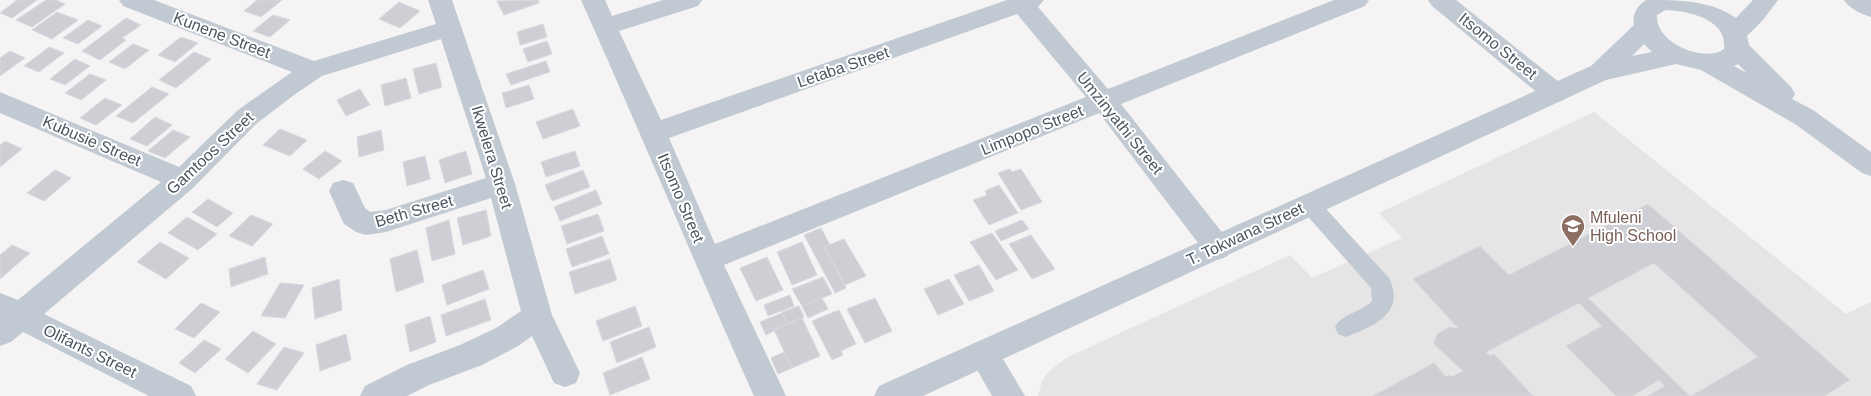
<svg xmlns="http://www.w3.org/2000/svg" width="1871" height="396" font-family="Arial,sans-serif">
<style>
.education{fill:#e6e4e5}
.building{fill:#cdcfd5;stroke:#d7d9de}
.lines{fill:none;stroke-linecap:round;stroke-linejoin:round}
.service{fill:#c1cad2;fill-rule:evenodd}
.minor{fill:#c1cad2;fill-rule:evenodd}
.tertiary{fill:#c1cad2;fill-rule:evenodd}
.labels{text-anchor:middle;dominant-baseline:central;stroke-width:4;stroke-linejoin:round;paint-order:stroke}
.street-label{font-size:16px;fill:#4a5661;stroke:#fff}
.education-label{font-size:16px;fill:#785e54;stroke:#fff;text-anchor:start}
</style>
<rect width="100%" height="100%" fill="#f5f3f3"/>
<path class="education" d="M1594,112L1846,314L1871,302V396H1038L1042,381L1050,370L1068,357L1290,255L1312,278L1402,238L1379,213Z"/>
<path class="building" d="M17,0H37L12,18L0,13Z
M46,0H56L65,4L32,27L16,20Z
M257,0H282L261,17L244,11Z
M538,0L539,3L504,15L497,1Z
M399,2L420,11L400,28L379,19Z
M57,12L78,20L52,39L32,30Z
M273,15L290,20L270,37L253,31Z
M126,18L141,25L122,38L126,40L100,60L82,51Z
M88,20L102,26L78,44L63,38Z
M543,24L547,37L520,45L517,32Z
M181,37L198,43L175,62L158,55Z
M547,41L552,54L528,62L523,49Z
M133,44L149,50L125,69L109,62Z
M49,47L64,53L39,72L24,66Z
M10,51L25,58L0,76V58Z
M194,52L211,59L176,88L159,80Z
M75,59L90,66L65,85L50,79Z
M546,61L550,72L511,85L506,74Z
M436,63L442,87L419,94L413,69Z
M90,74L106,80L81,100L65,93Z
M406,78L411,98L385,106L381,85Z
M529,85L534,99L506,108L502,93Z
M152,87L169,94L133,123L116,116Z
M360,89L370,105L346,116L337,100Z
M105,98L122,105L96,125L80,118Z
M573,109L580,126L543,139L536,122Z
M155,117L172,125L147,146L130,139Z
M280,129L307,140L290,156L263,145Z
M173,130L190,137L165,158L148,151Z
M381,130L384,150L359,157L357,137Z
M5,141L22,149L0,167V145Z
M325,151L342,161L319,179L303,169Z
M466,151L472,174L445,183L439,160Z
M575,151L580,166L546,177L541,162Z
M425,156L430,179L407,186L403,162Z
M1010,169L1012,172L1021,169L1042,202L1021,210L998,173Z
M55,170L71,178L44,201L27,193Z
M583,170L590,187L552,201L545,185Z
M999,185L1018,213L989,225L973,200L987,195L985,191Z
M596,190L602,204L560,221L554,207Z
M208,199L233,213L217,227L192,212Z
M1648,204L1850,380L1824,396H1691L1758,357L1654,263L1588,298L1690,396H1648L1665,386L1659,380L1632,396H1616L1566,346L1602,326L1579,303L1486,352L1490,356L1494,354L1533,396H1373L1434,363L1446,377L1450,375L1451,377L1463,371L1434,344L1437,334L1450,327L1459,329L1413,279L1480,246L1509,275Z
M486,210L491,236L463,245L457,218Z
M598,214L604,231L567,244L561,226Z
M251,215L273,224L252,246L229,236Z
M187,217L217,234L198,250L168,233Z
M449,220L455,254L432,261L426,228Z
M1022,220L1029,229L1001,241L995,231Z
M821,228L830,245L824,247L846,288L835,293L804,235Z
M992,233L1018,270L996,280L970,242Z
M1031,235L1055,269L1032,279L1009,244Z
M602,236L609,254L572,267L566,249Z
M844,239L866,276L845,285L824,247Z
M160,242L189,258L166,279L137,262Z
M802,242L817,275L792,285L777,252Z
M12,245L30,253L0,279V255Z
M417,250L424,282L396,292L390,259Z
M265,257L268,274L231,287L229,269Z
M767,257L783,290L756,301L740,268Z
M610,259L617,280L575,294L569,272Z
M979,265L994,291L969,301L954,275Z
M483,270L489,289L447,305L442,285Z
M823,277L832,294L802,306L792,289Z
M339,279L342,310L315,319L312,288Z
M949,279L964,304L938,315L924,289Z
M280,283L304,285L285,318L261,316Z
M790,295L794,306L768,316L764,305Z
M822,298L828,309L808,318L802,306Z
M875,298L892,331L865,343L847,309Z
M485,299L491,320L446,336L441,315Z
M201,303L220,312L194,338L175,329Z
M635,306L642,326L603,341L596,321Z
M799,306L804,317L787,324L782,312Z
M839,310L856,344L841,351L843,355L832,360L812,321Z
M782,313L787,324L766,335L760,322Z
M430,316L436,342L410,352L405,325Z
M802,318L820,356L792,368L774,330Z
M649,327L656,347L617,363L610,342Z
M253,331L276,344L248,373L225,359Z
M346,334L351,360L320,371L316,345Z
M204,340L221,349L195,373L179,363Z
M284,347L304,353L277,390L257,384Z
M784,352L792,368L778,374L771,358Z
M642,357L650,379L610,395L603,373Z"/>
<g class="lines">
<path class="service" d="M1310,197L1317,199L1389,278C1406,313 1374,326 1346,337L1338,334L1335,327C1341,314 1362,312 1372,301L1371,288L1303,211L1300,205L1303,199Z"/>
<path class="minor" d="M119,0H154L314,61L436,24L428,0H452L515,184L552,315L580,373L576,383L565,387L554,383L532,336L518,346L482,365L429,385L407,396H360L365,386L407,365L460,345L496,328L521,311L491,198L386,232L366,235L356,232L344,224L329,191L333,183L343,180L353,183L365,208L370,212L386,210L486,178L441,39L322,76L294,95L256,124L193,188L44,314L191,386L196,396H149L23,332L11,342L0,346V293L18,300L161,182L0,113V92L179,167L238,110L292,72L123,6Z
M581,0H605L612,16L663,0H702L698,6L619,31L661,120L1007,0H1044L1038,7L1108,89L1334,0H1369L1365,6L1121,104L1228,240L1232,248L1228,256L1218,260L1208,256L1099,113L724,265L786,396H754C695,265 640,131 581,0ZM1017,14L1086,97L715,244L669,138Z
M1428,0H1456L1564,86L1568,93L1564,100L1555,102L1546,100L1432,6Z
M1844,0H1871V17C1861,14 1850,9 1844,0Z
M983,340L994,344L1025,396H992L968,354L972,344Z"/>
<path class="tertiary" d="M1646,0C1679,0 1710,0 1736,18L1753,0H1778L1763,20L1747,36L1749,45L1791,87L1795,94L1792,99L1813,110L1871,152V176L1862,173L1795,124L1701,70L1676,64L1606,80L923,396H874L879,386L1591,66L1634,25C1632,14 1637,6 1646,0ZM1666,10C1688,11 1728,19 1724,49C1704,64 1654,42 1657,15ZM1644,44L1652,52L1632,56ZM1738,64L1747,73L1734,66Z"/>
</g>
<defs>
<g id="school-pin" transform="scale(1.25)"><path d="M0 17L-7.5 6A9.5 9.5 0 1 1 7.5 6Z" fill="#8d6e63" stroke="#fff"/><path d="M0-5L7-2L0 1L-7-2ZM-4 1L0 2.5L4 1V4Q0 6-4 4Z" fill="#fff"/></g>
</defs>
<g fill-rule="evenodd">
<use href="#school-pin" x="1573" y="226"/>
</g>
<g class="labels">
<g class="street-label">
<text transform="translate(222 35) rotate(21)">Kunene Street</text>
<text transform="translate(1498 46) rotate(39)">Itsomo Street</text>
<text transform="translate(843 67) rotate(-19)">Letaba Street</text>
<text transform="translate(1120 123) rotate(51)">Umzinyathi Street</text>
<text transform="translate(1032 130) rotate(-22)">Limpopo Street</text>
<text transform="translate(92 141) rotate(23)">Kubusie Street</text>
<text transform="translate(210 153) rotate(-43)">Gamtoos Street</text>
<text transform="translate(492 157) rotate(73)">Ikwelera Street</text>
<text transform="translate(681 198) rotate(67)">Itsomo Street</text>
<text transform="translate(414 211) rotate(-16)">Beth Street</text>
<text transform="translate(1245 234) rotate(-25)">T. Tokwana Street</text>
<text transform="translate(90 351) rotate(26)">Olifants Street</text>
</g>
<g class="education-label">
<text x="1590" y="217">Mfuleni<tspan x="1590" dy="18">High School</tspan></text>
</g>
</g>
</svg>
